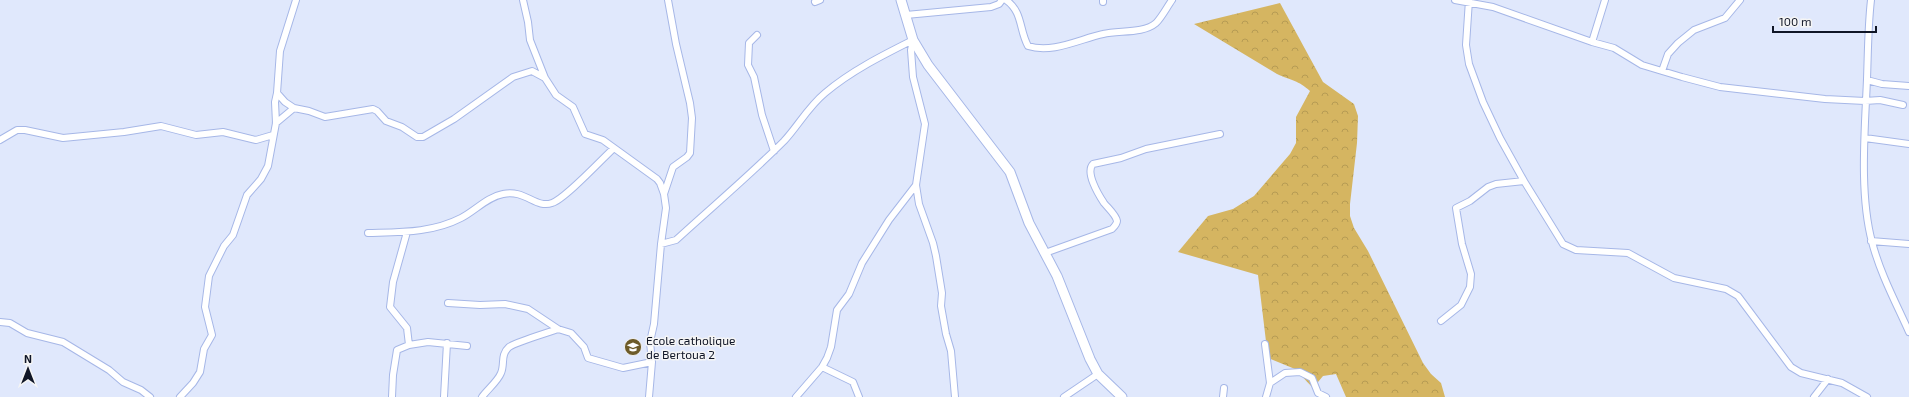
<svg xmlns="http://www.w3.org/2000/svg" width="1909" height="397" font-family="'Exo 2',sans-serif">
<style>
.forest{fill:url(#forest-crowns)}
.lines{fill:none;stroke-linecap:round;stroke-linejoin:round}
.street-casing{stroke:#a6b7e7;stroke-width:8}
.secondary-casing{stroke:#a6b7e7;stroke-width:11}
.street{stroke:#fff;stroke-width:6}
.secondary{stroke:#fff;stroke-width:9}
.labels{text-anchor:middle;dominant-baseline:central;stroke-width:3;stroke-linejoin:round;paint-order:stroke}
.poi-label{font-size:12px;fill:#101627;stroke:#f5f5f5;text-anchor:start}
</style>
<defs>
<pattern id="forest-crowns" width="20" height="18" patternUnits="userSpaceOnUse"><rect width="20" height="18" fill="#d5b561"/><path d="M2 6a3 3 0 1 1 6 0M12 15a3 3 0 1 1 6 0" fill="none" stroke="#b69b54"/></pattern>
</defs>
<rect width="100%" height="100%" fill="#e0e8fc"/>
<path class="forest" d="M1280,3L1323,82L1354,104L1358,116L1357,143L1350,204V216L1354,228L1368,251L1423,363L1431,374L1441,383L1445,397H1346L1336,374L1323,376L1313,388L1295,369L1268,358L1258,275L1178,252L1208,216L1233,209L1254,196L1290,154L1296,143V117L1310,91C1298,80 1292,81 1277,74L1194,24Z"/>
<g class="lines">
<g class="street-casing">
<path id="street" d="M296,0L280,51L277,93L285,102L294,108L309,111L325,117L373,109L377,111L386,121L402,127L417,137H423L454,119L513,77L532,71L545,78L556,95L573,107L585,134L603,140L657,179L660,183L664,194L666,208L661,244L676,240C712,207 749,176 784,141C798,126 808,107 825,93C851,71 883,55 913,40
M523,0L528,22L530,40L545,78
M1006,0C1023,12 1019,30 1028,46C1052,54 1080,39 1103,34C1119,30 1143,34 1156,23C1162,17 1167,7 1172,0
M1103,0V2
M1455,0L1493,7L1592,42L1614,48L1642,65L1682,77L1720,87L1825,99L1865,101L1880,100L1903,105
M1469,0L1466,45L1469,64L1483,102L1500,138L1524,181L1563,244L1576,250L1628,253L1674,278L1726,289L1738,296L1791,367L1801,373L1842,383L1867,397
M1871,0C1868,26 1868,52 1867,79C1865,129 1859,193 1872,242C1880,273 1896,303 1909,332
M815,2L820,0
M906,15L991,7L999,4L1002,0
M757,35L749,43L748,65L754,77L762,115L774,151
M913,40L911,50L913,77L925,124L916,185L919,204L933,243L936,256L942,293L941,306L946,334L951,351L955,397
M1592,42L1605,0
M1662,71L1668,54L1678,43L1694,30L1725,18L1740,0
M1867,80L1882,84L1909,86
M276,123L294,108
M1865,138L1909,144
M0,140L17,130H25L63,138L124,132L161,126L196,135L223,132L256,140L273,135
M664,194L673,167L687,157L690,153L692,118L690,103L676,44L668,0
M368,233C400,232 432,233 461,218C475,211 487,197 503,194C525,189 536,209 552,203C565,199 602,159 614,148
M1871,241L1909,244
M1045,253L1112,229C1114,227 1117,224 1117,221C1116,215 1108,208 1104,203C1098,194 1085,172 1093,164L1121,158L1146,149L1220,134
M448,303L480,305L505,304L528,309L558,329L571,333L584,347L588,358L623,368L652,362
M1441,321L1461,305L1470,287L1471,274L1462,244L1456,208L1470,201L1488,187L1496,184L1524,181
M0,322L10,323L27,333L63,342L109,370L123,382L141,390L150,397
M1265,344L1270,383L1266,397
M409,345L428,342L467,346
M822,367L853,382L859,397
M1270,383L1285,373L1300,372L1312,378L1318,393L1326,397
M180,397L193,383L200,372L204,349L212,335L205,307L209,276L224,246L233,235L247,195L261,179L268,166L276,123L275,102L277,93
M392,397L393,375L397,350L409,345L407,328L390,307L393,282L407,232
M444,397L447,343
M482,397C487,390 498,381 501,373C505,364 500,355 509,347C516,342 547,333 558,329
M649,397L652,362L650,342L654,324L661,244
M796,397L822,367L827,358L831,347L837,310L849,294L862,263L889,220L916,185
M1064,397L1098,374
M1223,397L1224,388
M1814,397L1828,379"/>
</g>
<g class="secondary-casing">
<path id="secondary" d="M901,0L913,40L928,65L1010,172L1029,223L1057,276L1090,359L1098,374L1122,397"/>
</g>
<use href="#street" class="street"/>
<use href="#secondary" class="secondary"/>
</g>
<defs>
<g id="school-disc" transform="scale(0.9)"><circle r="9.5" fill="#6d5b29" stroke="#f5f5f5"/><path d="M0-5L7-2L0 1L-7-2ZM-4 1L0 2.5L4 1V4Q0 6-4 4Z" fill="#fff"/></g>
</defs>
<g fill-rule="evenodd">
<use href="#school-disc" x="633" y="347"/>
</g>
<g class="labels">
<g class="poi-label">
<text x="646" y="340">Ecole catholique<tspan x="646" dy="14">de Bertoua 2</tspan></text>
</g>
</g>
<g transform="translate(28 369)" stroke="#f5f5f5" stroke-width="3" paint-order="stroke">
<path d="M0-3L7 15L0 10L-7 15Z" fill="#101627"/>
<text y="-6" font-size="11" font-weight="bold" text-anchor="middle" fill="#101627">N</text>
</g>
<path d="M1773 26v6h103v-6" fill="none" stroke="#101627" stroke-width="2"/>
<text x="1779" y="26" font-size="12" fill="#101627" stroke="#f5f5f5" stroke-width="3" paint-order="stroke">100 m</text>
</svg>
